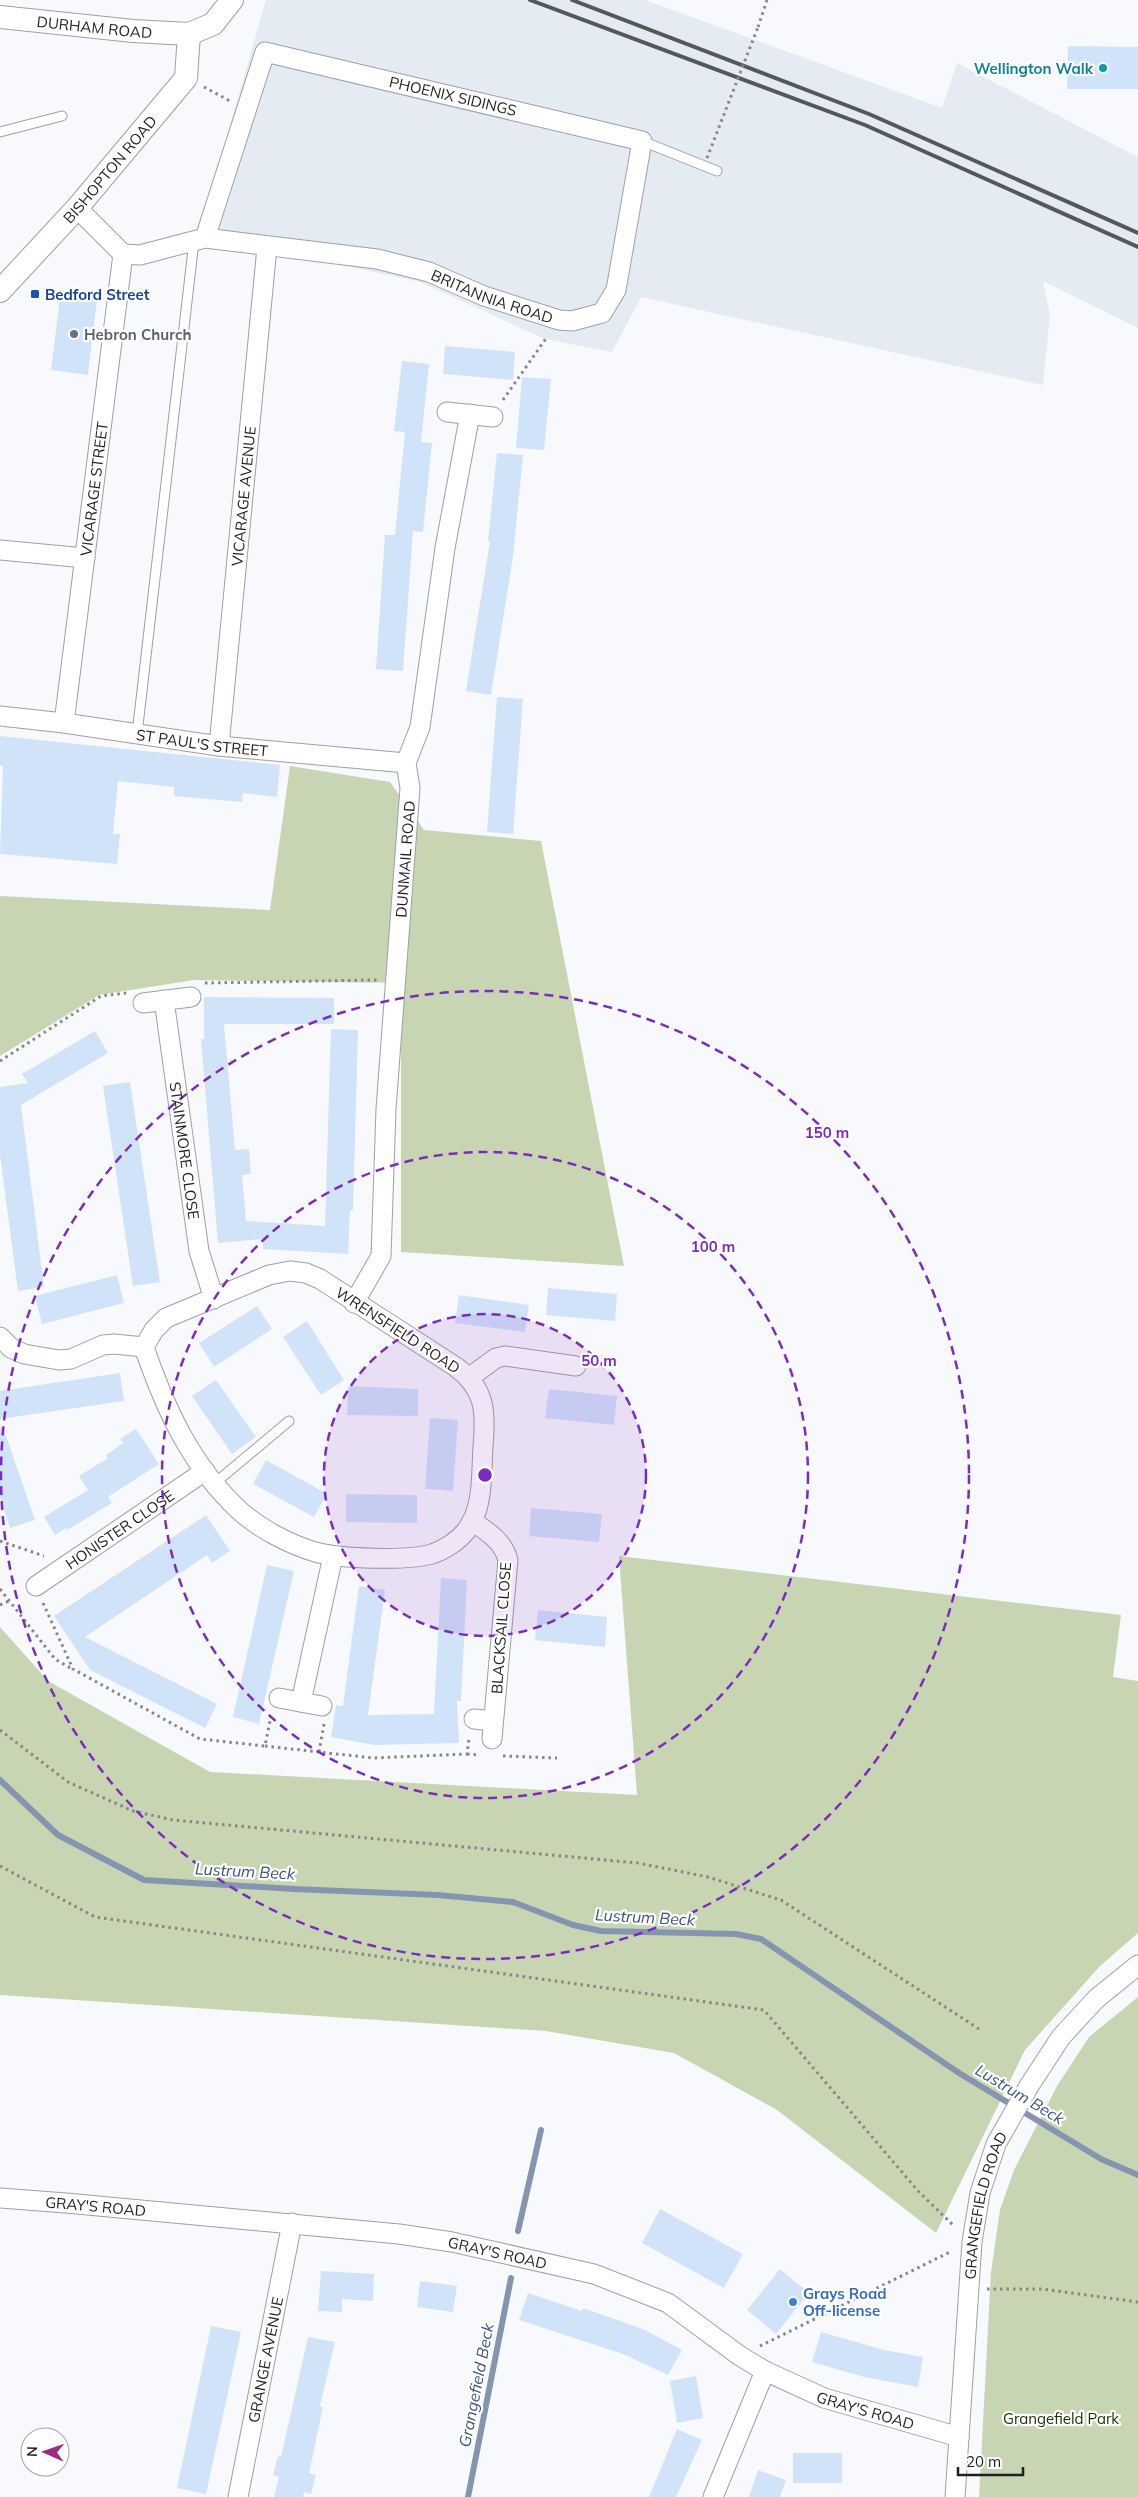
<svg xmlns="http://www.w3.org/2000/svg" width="1138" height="2497" font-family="Mulish,sans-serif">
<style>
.built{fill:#e4ebf2}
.green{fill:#c8d5b2}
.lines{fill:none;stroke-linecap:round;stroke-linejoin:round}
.stream{stroke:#8595b0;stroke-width:6}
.building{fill:#d1e3f9}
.service-casing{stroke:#9ea0a2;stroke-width:11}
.minor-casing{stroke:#9ea0a2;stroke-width:21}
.tertiary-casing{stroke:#9ea0a2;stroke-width:24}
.path{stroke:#868688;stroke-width:3;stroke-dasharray:2.5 4;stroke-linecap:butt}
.service{stroke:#fff;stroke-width:9}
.minor{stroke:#fff;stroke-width:19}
.tertiary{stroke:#fff;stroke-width:22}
.rail{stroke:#565758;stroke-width:4}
.path-bridge{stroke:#868688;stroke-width:3;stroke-dasharray:2.5 4;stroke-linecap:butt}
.ring{fill:none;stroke:#7b2cbf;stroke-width:2.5;stroke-dasharray:9 6}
.culture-dot{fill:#0f9aa8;stroke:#fff;stroke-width:2}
.transit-dot{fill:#1a4fb4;stroke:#fff;stroke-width:2}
.worship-dot{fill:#6b7280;stroke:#fff;stroke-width:2}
.shop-dot{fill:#3f7fe0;stroke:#fff;stroke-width:2}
.labels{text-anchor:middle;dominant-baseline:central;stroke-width:4.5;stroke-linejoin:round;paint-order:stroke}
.street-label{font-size:15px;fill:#1f1f20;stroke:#fff}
.culture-label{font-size:15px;font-weight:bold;fill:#0d838f;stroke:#fff;text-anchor:end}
.transit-label{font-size:15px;font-weight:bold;fill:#164399;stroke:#fff;text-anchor:start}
.worship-label{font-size:15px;font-weight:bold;fill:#5b616d;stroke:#fff;text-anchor:start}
.shop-label{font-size:15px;font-weight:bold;fill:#366cbe;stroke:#fff;text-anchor:start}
.park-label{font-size:15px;fill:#253202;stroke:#fff}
.water-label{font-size:16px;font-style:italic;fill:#385385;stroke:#fff}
.centre{fill:#7b2cbf;stroke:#fff;stroke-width:2.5}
.ring-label{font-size:15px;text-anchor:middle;font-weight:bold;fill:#7b2cbf;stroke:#fff;stroke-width:4.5;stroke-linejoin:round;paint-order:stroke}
</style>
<rect width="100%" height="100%" fill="#f7f9fc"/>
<path class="built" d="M266,0H645L942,108L957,63L1138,157V328L1043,281L1050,314L1043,385L641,297L612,352L545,339L420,282L199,234Z"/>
<path class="green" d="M290,766L390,782L424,830L541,841L624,1266L401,1252V983L194,980L99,995L0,1056V896L270,910Z
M619,1556L1121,1615L1113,1677L1138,1681V1933L1100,1966L1025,2050L936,2233L777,2110L674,2053L546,2031L0,1995V1627L48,1681L210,1772L637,1795Z
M1138,1997V2497H979L991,2272L1000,2210L1014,2170L1057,2086L1089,2037Z"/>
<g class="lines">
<path class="stream" d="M0,1780L58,1835L144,1880L294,1889L438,1895L513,1902L573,1925L601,1931L736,1934L761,1939L959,2073L1101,2159L1138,2175
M518,2231L541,2130
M468,2497L511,2278"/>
</g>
<path class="building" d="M1068,46L1138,47V89H1067Z
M73,293L88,295V298L97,299L88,375L51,370L60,298Z
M445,346L515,352L513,380L443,374Z
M402,361L429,364L421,442L432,443L423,532L413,531L403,671L376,669L385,535H395L405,432L394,431Z
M522,377L551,379L544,450L516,448Z
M497,453L523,455L513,556L491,695L466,691L490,541H488Z
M497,697L523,699L513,834L487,832Z
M0,736L280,765L277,797L243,793L242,802L174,796V787L118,781L113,834H120L117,864L0,854L3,766L0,765Z
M204,997L334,998V1024H224L235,1150L249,1149L251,1174L242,1175L246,1221L325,1226L331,1029L358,1030L353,1210H350L348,1254L263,1249V1239L218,1243L201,1039H204Z
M95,1031L108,1053L21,1105L44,1287L18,1291L0,1155V1087L28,1083L22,1074Z
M130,1082L160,1282L133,1286L103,1086Z
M117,1275L124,1303L42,1324L35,1296Z
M548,1288L617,1294L615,1321L546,1315Z
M459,1295L529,1305L525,1332L455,1323Z
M257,1306L272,1329L214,1367L199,1343Z
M307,1321L344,1380L321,1395L283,1337Z
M120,1373L124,1401L0,1419V1391Z
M216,1380L256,1437L232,1454L192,1396Z
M348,1386L418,1389V1416L347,1415Z
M549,1389L617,1396L614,1425L545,1418Z
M430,1418L458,1420L453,1491L425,1489Z
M0,1427H3L35,1520L10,1528L0,1498Z
M136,1429L159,1464L108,1497L112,1503L67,1530L66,1528L55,1535L44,1517L88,1490L79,1476L108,1458L106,1455L123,1443L120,1439Z
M266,1460L327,1494L314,1517L253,1484Z
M346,1494L417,1495V1523L346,1522Z
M531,1508L602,1514L599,1542L529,1536Z
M206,1515L230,1551L212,1563L207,1555L85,1637L217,1704L205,1728L90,1670L54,1616Z
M267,1565L294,1571L259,1724L233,1717Z
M441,1578L467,1580L461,1701H457L459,1743L374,1745L331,1737L336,1705L343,1706L359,1586L385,1590L368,1715L434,1714Z
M538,1610L607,1617L605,1647L535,1640Z
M660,2209L743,2254L724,2288L642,2243Z
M780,2269L809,2293L776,2334L747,2310Z
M321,2271L374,2274L373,2301L342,2299V2312L318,2311Z
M420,2281L457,2286L453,2312L417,2307Z
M528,2293L582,2311L583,2308L643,2329L682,2350L668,2375L623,2354L519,2320Z
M211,2326L241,2332L206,2494L177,2488Z
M821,2332L884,2350L923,2357L918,2387L864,2377L812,2362Z
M308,2337L335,2342L320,2406L323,2407L309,2473L316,2475L311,2494L304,2492L303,2497H274L279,2477L273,2475L278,2456L281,2457Z
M696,2376L703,2418L677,2423L670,2381Z
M677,2429L702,2440L676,2497H649Z
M793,2453H842V2483H793Z
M758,2470L786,2480L780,2497H749Z"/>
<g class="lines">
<g class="service-casing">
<path id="service" d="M0,132L62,116
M642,141L717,171
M137,734L194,241
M215,1483L289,1421"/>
</g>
<g class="minor-casing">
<g id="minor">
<path id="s1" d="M77,208L123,254L140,255L205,238L377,259L429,272L484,296L559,320L572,321L602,313L616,290L642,141L265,52L205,238"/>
<path d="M447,412L493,417"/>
<path d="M0,550L85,558"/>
<path id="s2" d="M0,716L64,723L219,746L406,763"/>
<path id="s3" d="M64,723L123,254"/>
<path id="s4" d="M219,746L267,247"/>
<path id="s5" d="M164,1000L199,1251L214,1299"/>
<path d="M143,1003L191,997"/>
<path d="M290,1271L306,1273L320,1279L456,1367C486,1389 486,1413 483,1447C481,1475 484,1508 466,1531C458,1541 444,1550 432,1554C407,1561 341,1559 315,1552C289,1544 260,1529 240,1511C191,1466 165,1408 144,1347L154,1330L166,1318L269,1275Z"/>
<path id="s6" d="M354,1303L381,1256L386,1109L410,788L406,763L420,727L445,548L470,414"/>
<path d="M0,1337L11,1348L24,1354L59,1360L71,1359L103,1345L114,1344L144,1347"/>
<path d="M470,1377L496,1358L505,1356L576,1366"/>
<path d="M472,1521C488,1532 503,1541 508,1560L492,1739"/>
<path id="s7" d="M36,1586L205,1471"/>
<path d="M279,1698L322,1706"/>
<path d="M301,1702L333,1556"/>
<path d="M474,1719L493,1721"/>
<path id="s8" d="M0,2198L66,2203L399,2234L452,2242L594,2274L668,2303L740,2356L765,2371L824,2398L959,2437"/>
<path id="s9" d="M238,2497L292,2223"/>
<path d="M713,2497L765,2371"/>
<path id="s10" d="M955,2497L972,2242L980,2193L996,2144L1029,2086L1061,2037L1096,1999L1138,1965"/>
</g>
</g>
<g class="tertiary-casing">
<g id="tertiary">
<path id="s11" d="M0,17L133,31L189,34L213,24L232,0"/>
<path id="s12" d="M0,291L77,208L186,78L189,34"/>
</g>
</g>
<path class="path" d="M758,27L767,0
M204,87L230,101
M503,400L547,337
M205,983L377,980
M0,1061L101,996L127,993
M0,1541L44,1556
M0,1589L55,1659L72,1669
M43,1603L73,1669L200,1739L265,1746L271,1716
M0,1605L9,1601
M324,1724L319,1752L373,1758L467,1754L469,1738
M0,1730L68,1782L133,1811L173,1820L638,1863L708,1877L781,1900L979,2029
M265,1746L319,1752
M467,1754L479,1755
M503,1756L557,1758
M0,1866L95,1917L764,2010L919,2192L954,2226
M987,2289H1042L1138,2302
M760,2346L952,2251"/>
<use href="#service" class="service"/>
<use href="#minor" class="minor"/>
<use href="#tertiary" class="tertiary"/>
<path class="rail" d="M530,0L865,125L1138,247
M572,0L869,114L1138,233"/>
<path class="path-bridge" d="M707,158L758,27"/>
</g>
<circle cx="485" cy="1475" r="161" fill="#7b2cbf" fill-opacity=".12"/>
<g class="ring">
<circle cx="485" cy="1475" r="161"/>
<circle cx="485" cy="1475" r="323"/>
<circle cx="485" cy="1475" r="484"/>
</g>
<circle class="culture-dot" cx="1103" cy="68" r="5"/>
<rect class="transit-dot" x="30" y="289" width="10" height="10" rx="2.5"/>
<circle class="worship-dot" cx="74" cy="334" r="5"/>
<circle class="shop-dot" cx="793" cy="2302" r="5"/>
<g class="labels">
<g class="street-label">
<text stroke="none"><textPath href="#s11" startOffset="95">DURHAM ROAD</textPath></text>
<text transform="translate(453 96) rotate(13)">PHOENIX SIDINGS</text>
<text stroke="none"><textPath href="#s12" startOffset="164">BISHOPTON ROAD</textPath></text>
<text stroke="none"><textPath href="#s1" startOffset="444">BRITANNIA ROAD</textPath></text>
<text stroke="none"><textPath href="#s3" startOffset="236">VICARAGE STREET</textPath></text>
<text stroke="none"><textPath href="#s4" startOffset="251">VICARAGE AVENUE</textPath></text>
<text stroke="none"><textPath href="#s2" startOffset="204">ST PAUL'S STREET</textPath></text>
<text stroke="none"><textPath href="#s6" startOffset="452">DUNMAIL ROAD</textPath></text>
<text stroke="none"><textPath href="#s5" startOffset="152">STAINMORE CLOSE</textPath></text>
<text transform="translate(398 1330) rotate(33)">WRENSFIELD ROAD</text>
<text stroke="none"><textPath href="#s7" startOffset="101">HONISTER CLOSE</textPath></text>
<text transform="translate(501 1628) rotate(-86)">BLACKSAIL CLOSE</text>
<text stroke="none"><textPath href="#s8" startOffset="96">GRAY'S ROAD</textPath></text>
<text stroke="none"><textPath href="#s10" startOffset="294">GRANGEFIELD ROAD</textPath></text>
<text stroke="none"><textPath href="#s8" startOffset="501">GRAY'S ROAD</textPath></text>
<text stroke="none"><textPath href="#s9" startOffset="140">GRANGE AVENUE</textPath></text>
<text stroke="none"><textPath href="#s8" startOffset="906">GRAY'S ROAD</textPath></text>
</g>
<g class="culture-label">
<text x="1093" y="68">Wellington Walk</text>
</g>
<g class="transit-label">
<text x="45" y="294">Bedford Street</text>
</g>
<g class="worship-label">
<text x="84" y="334">Hebron Church</text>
</g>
<g class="shop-label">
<text x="803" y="2293">Grays Road<tspan x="803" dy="17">Off-license</tspan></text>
</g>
<g class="park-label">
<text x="1061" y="2418">Grangefield Park</text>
</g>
<g class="water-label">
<text transform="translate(245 1871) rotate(3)">Lustrum Beck</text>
<text transform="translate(645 1917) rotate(3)">Lustrum Beck</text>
<text transform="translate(1020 2094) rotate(31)">Lustrum Beck</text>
<text transform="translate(476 2385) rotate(-79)">Grangefield Beck</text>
</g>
</g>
<circle cx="485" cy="1475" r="8" class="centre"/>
<g class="ring-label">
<text x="827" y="1138">150 m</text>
<text x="713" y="1252">100 m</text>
<text x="599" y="1366">50 m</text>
</g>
<g transform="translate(45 2452) rotate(272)"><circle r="24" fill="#ffffff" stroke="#a5a5a6"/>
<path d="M0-4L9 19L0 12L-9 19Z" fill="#9c2985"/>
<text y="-8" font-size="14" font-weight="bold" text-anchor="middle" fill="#1f1f20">N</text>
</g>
<path d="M958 2467v8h65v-8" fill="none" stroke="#1f1f20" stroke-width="2.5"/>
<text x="966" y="2467" font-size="15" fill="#1f1f20" stroke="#ffffff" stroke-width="4" paint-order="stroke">20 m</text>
</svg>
